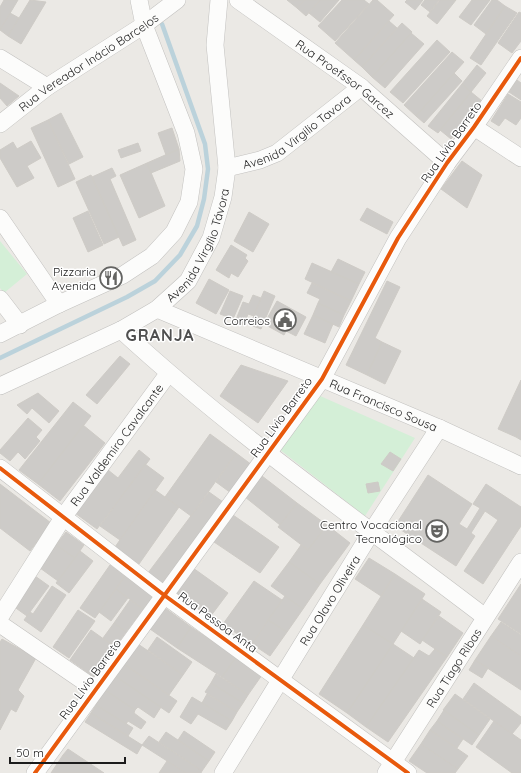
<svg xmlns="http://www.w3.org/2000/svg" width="521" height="773" font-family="Quicksand,sans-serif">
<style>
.park{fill:#d4efd7}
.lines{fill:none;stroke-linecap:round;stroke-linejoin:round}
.stream{stroke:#bbd2db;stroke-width:4.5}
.building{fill:#cdcbc8;stroke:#cecbc6}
.minor-casing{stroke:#c2c1bf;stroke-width:18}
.minor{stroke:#fcfcfb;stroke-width:17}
.cycleway-casing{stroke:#fff;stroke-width:6}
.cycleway{stroke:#e8590c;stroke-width:4}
.labels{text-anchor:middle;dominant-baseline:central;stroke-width:3;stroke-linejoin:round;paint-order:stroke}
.street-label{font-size:12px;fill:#1c1c1c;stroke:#fff}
.poi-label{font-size:12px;fill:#1c1c1c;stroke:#fff;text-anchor:end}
.district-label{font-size:16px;font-weight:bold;letter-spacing:1px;fill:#4f4f4f;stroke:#fff}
</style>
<rect width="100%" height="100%" fill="#ebe9e5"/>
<path class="park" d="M0,241L27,274L4,293L0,288Z
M318,395L415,438L365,516L279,449Z"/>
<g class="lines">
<path class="stream" d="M0,358L127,297L155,281L180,255L197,226L204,199L208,169L205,144L162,24"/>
</g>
<path class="building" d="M4,0H18L0,30V7Z
M30,0L46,2L21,44L8,36Z
M287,0H305L297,8Z
M305,0H320L306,16L297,8Z
M320,0H339L320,22L309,13Z
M342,0H364L369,4L335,41L318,26Z
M373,0H377L394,15L354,60L335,43Z
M407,0H423L415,10L405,2Z
M425,0H439L430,12L421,5Z
M440,0H456L437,24L427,16Z
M472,0H490L471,25L459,17Z
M492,0H497L505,6L486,34L474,25Z
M505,6L517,13L481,65L470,58Z
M519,12L521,13V41L512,53L498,43Z
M10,13L19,18L8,36L0,30Z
M389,21L397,28L362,67L354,60Z
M402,23L412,32L372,77L362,67Z
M411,33L424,44L385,88L372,77Z
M437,40L450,52L403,103L390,92Z
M452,52L464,62L416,116L404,105Z
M477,65L486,73L471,92L462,84Z
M454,73L462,81L424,123L416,116Z
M517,80L521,83V100L509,92Z
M0,83L19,96L7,106L0,98Z
M462,84L471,92L438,133L428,126Z
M471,92L482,101L451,139L440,130Z
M508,94L521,102V118L516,125L505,118L499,126L491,121Z
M61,113L83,157L69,164L48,120Z
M48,120L75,179L58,187L31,128Z
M172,128L179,149L166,155L158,133Z
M31,141L41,158L27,166L34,178L17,187L0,158V150L13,142L17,149Z
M138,143L141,151L121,158L118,150Z
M179,149L180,161L151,173L147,163Z
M462,161L482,175L467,208L441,189Z
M147,163L165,206L139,218L120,175Z
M112,168L116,176L110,179L136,240L123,246L92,177Z
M91,175L119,237L104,244L76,182Z
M367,208L393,222L387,234L360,220Z
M88,211L103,245L88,252L73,218Z
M249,212L269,224L253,252L234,241Z
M231,245L247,255L245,258L248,261L238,277L231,273L229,278L216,270Z
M338,259L365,272L359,284L331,272Z
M312,263L359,284L351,301L305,279Z
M209,279L229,290L216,314L196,303Z
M387,281L400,287L375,338L382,342L367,375L346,365Z
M312,283L351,301L344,315L318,303L320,299L307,293Z
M230,291L243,296L233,319L220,314Z
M264,291L275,296L261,329L250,325Z
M253,295L261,298L254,316L248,314L244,325L235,322L243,302L249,304Z
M277,301L306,317L296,336L286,331L284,335L264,324Z
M318,303L344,315L339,327L313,315Z
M313,315L333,324L325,343L304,334Z
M382,342L401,351L385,384L367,375Z
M120,356L130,364L97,404L86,395Z
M241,365L288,381L258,423L220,396Z
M521,380V426L516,437L498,429Z
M38,393L59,411L49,423L32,408L27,414L17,405Z
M73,402L91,416L38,484L19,470Z
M28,418L42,430L36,437L40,441L25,459L18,452L10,461L0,453V450Z
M83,425L105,443L60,501L38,484Z
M521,426V440L516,437Z
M210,434L236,453L191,516L165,497Z
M139,450L150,459L97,529L75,513L108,470L118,478Z
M390,452L401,459L393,471L381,464Z
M236,453L252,465L231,493L216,482Z
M145,464L164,478L120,540L100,526Z
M428,475L472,504L459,524L467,529L480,508L473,504L486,484L521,507V526L483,584L464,571L498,520L485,511L471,533L475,536L456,566L395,526Z
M262,476L297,503L280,525L245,497Z
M378,482L380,491L368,493L366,484Z
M0,484L51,523L30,551L0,528Z
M155,490L179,507L139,564L115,547Z
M209,492L223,502L162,583L148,573Z
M297,503L327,525L308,550L278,527Z
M233,515L279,547L260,573L214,542Z
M327,525L350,543L320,584L289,562L301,545L308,550Z
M66,532L84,545L75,558L56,545Z
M56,545L75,558L58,581L40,568Z
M80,551L93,561L69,593L56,583Z
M369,558L395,574L381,596L355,579Z
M289,562L320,584L303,609L271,586Z
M110,565L125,576L95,618L80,608Z
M193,568L228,593L210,617L176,593Z
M395,574L425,594L393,644L363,625Z
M35,576L49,586L27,616L13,606Z
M125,576L153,596L143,609L116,589Z
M254,581L282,600L252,644L223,624Z
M521,584V634L498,619Z
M52,586L66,595L41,632L24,620L30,612L33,614Z
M116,589L128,598L111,621L99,612Z
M285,596L303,609L287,632L268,620Z
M422,599L441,612L420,644L401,631Z
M130,600L143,609L126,632L114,623Z
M165,608L191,627L177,648L150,629Z
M78,610L95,621L69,658L53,647Z
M439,616L463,633L447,657L422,640Z
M268,620L287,632L270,656L252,644Z
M501,622L521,635V656L491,636Z
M114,623L126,632L115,647L103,638Z
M363,625L393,644L347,713L319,694Z
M191,627L236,657L222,677L177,648Z
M91,630L115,647L94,677L70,660Z
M491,636L521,656V690L475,660Z
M157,637L192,662L183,675L148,650Z
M2,639L36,658L18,690L24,696L16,712L11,709L0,730V642Z
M138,644L183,675L169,695L124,664Z
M393,644L414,658L366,727L347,713Z
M435,649L447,657L388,742L366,727L419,650L429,656Z
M236,657L262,675L248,695L222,677Z
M475,660L488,668L482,678L469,670Z
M124,664L177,701L169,713L115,676Z
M216,674L248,695L243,703L211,683Z
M115,676L161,707L154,718L138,707L135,710L105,690Z
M211,683L243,703L237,712L205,692Z
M474,683L521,717V723L512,734L463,699Z
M105,690L135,710L134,713L146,722L141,729L128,721L126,724L96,705Z
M207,694L237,712L232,721L202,703Z
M455,694L490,719L479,735L443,710Z
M192,697L232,721L226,730L198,714L191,724L180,717Z
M96,705L133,728L128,736L91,713Z
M444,710L479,735L472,745L437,721Z
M91,713L142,745L137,754L85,722Z
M437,721L463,739L457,748L430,730Z
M494,721L521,740V773H512L476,747Z
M430,730L468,756L458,769L421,744Z
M184,731L215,752L209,761L178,740Z
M166,732L209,761L202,771L159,742Z
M149,736L202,771L201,773H186L142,745Z
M421,744L458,769L455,773H427L409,761Z
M68,749L104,773H90L63,755Z
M63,755L90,773H51Z
M167,761L186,773H159Z"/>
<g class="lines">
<g class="minor-casing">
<g id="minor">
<path id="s1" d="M238,0L361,87L447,163"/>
<path d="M0,58L47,87"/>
<path id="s2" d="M0,124L47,87L144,25L177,0"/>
<path d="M474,127L521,158"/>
<path id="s3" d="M227,168L260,160L277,153L361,87"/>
<path d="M0,218L59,304"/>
<path d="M0,299L20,325"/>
<path id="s4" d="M157,309L439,428L521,466"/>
<path d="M121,330C235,435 362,523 485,617"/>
<path d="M0,334L59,304L123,275L152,256L174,232L189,202L194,169L186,133L144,25L139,0"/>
<path id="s5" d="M0,386L121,330L157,309L188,281L211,238L223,197L227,168L215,45L219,0"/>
<path d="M0,468L164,595L408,773"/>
<path id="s6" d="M0,617L64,516L168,374"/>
<path d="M0,624L95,689"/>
<path d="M35,773L322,379L398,238L447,163L474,127L521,58"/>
<path id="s7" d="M223,773L372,531L439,428"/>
<path id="s8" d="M386,773L521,562"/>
</g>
</g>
<use href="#minor" class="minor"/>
<g class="cycleway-casing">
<path id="cycleway" d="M0,468L164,595L408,773
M35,773L322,379L398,238L447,163L474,127L521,58"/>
</g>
<use href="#cycleway" class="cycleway"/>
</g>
<defs>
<g id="restaurant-ring" transform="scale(1.15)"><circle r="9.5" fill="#fff" stroke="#646462" stroke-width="1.5"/><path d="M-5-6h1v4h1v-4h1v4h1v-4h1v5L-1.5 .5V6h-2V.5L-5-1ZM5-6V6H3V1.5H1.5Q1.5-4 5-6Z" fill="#646462"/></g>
<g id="civic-ring" transform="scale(1.15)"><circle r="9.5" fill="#fff" stroke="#646462" stroke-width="1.5"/><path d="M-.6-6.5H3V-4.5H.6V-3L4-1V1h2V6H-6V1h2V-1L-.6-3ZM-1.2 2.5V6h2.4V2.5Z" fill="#646462"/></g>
<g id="theatre-ring" transform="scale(1.15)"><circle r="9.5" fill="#fff" stroke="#646462" stroke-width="1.5"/><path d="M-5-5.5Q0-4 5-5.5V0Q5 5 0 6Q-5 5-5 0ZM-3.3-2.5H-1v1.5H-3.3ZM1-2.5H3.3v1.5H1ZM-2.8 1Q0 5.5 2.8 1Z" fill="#646462"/></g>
</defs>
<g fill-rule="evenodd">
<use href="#restaurant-ring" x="111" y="278"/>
<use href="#civic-ring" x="285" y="320"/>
<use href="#theatre-ring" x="437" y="531"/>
</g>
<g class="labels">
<g class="street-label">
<text stroke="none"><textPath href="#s2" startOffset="108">Rua Vereador Inácio Barcelos</textPath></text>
<text stroke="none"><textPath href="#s1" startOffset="133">Rua Proefssor Garcez</textPath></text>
<text stroke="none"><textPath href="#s3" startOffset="80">Avenida Virgilio Tavora</textPath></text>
<text transform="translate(451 142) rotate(-55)">Rua Lívio Barreto</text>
<text stroke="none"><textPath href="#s5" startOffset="253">Avenida Virgílio Távora</textPath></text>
<text stroke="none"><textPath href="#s4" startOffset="246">Rua Francisco Sousa</textPath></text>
<text transform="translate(281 417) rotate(-54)">Rua Lívio Barreto</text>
<text stroke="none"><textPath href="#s6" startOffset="208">Rua Valdemiro Cavalcante</textPath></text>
<text stroke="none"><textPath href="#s7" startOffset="203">Rua Olavo Oliveira</textPath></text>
<text transform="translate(218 622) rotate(36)">Rua Pessoa Anta</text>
<text stroke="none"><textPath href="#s8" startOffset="125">Rua Tiago Ribas</textPath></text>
<text transform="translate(90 679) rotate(-54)">Rua Lívio Barreto</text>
</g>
<g class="poi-label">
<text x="96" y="271">Pizzaria<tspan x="96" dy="14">Avenida</tspan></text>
<text x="270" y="320">Correios</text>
<text x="422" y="524">Centro Vocacional<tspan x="422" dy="14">Tecnológico</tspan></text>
</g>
<g class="district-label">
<text x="160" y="335">GRANJA</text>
</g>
</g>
<path d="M10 757v6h115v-6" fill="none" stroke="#1c1c1c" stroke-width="2"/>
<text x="16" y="757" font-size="12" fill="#1c1c1c" stroke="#ffffff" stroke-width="3" paint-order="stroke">50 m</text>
</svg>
